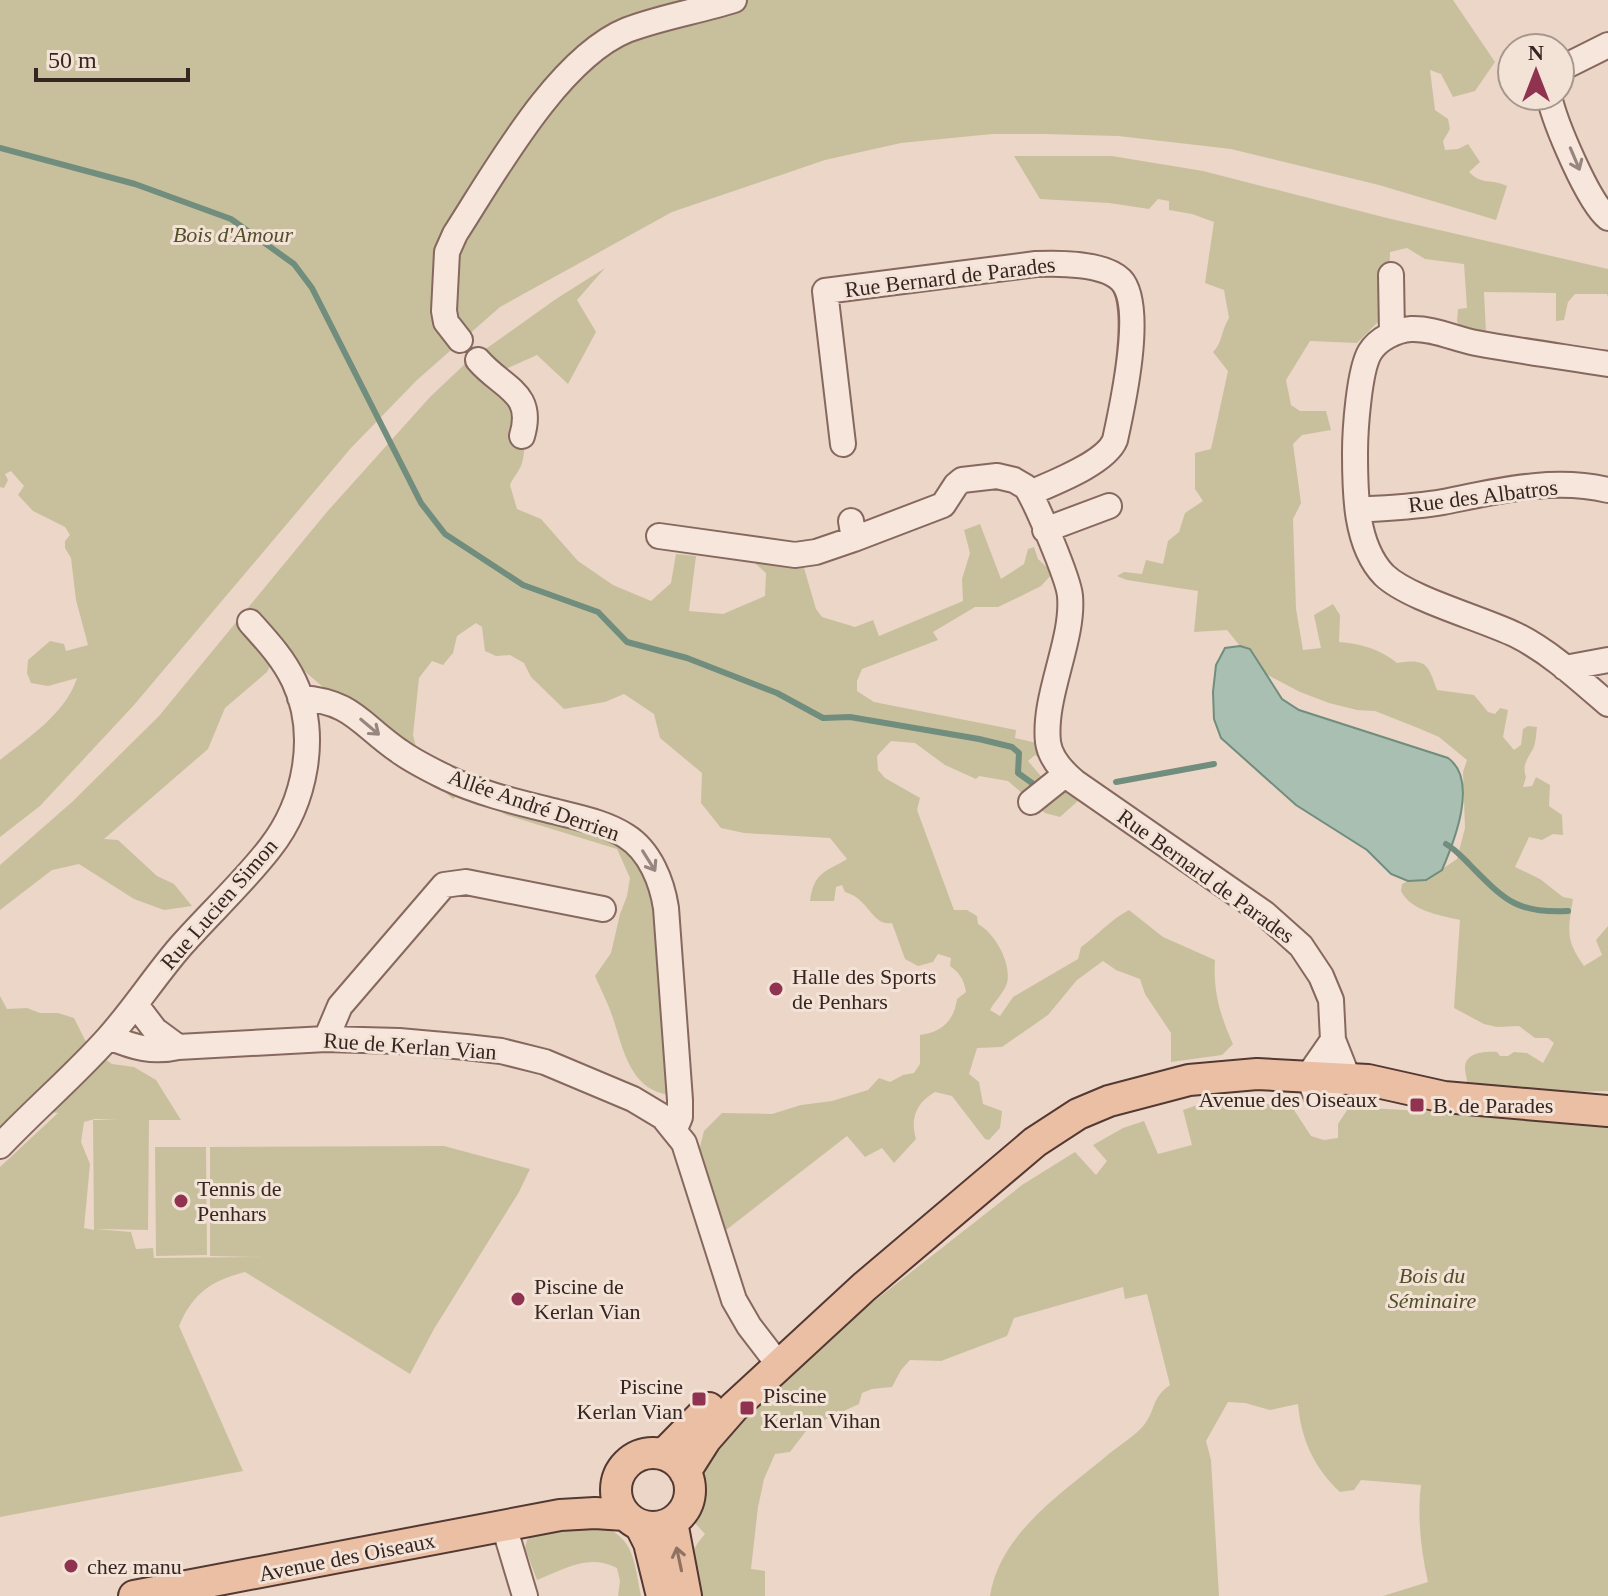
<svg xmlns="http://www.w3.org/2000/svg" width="1608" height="1596" font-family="Georgia,serif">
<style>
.green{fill:#c8c09d;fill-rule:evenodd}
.water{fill:#a9bfb2;stroke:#708d7d;stroke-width:2}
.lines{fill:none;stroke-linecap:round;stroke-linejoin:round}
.stream{stroke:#708d7d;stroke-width:6}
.minor-casing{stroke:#86685f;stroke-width:28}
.major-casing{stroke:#543832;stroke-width:34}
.minor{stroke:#f6e6db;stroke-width:24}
.major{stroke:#eabfa4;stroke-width:30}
.oneway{stroke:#96867e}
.oneway2{stroke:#907262}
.poi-dot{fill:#903350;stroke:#f3e3d7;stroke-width:3}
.labels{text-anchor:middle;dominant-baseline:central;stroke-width:6;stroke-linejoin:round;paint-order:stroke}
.park-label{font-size:22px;font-style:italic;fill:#525029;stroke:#f3e3d7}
.street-label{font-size:22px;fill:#372521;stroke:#f3e3d7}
.poi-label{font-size:22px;fill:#372521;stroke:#f3e3d7;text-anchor:start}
</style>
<rect width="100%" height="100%" fill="#ebd6c8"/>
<path class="green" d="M0,0H1453L1495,62L1475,91L1453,97L1441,74L1430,70L1435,110L1448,119L1450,129L1443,141L1445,150L1458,149L1468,144L1480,162L1469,172C1483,186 1491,178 1507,186L1496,220L1379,185L1231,149L1118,136L1043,134H992L901,143L825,160L672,212L500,307L417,380L351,448L134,705L40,806L0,837V760C28,738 66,713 77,678L48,686L31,683L27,673L28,660L50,641L64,644L66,651L88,645L76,600L71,558L65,548V541L70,535L65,527L33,511L18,495L24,486L11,471L5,474L8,480L4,488L0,487Z
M1014,156H1112L1203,171L1387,218L1608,269V297L1607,294H1575L1568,302L1564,320L1556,321V293L1484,292L1486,333L1460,327L1457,321L1458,309L1467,308L1464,264L1425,259L1407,248L1390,252L1388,312L1357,343L1310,341L1286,380L1291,405L1300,411H1326L1331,430L1302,435L1293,444L1301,503L1293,519L1296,609L1303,650L1321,648L1314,615L1333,604L1340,615L1339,642C1360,643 1382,650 1397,663C1427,658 1428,665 1437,690L1474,695L1488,712L1495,714L1500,708L1508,710L1503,737L1514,750L1521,745L1523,729L1528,726L1537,727C1536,734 1536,743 1533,749C1527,759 1522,766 1526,777L1523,787L1532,786L1536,777L1550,785L1549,806L1562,815L1563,835L1553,834L1542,840L1529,837L1515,867L1540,879L1563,897L1573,899C1568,930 1565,940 1584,966L1602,955L1596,940L1608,926V1091L1528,1093L1467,1082C1467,1078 1465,1073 1465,1069C1464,1052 1486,1051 1497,1052L1500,1056H1508L1514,1052L1527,1053L1543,1063L1554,1043L1548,1038H1535L1519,1026L1497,1027L1484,1024L1454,1008L1460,920C1439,915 1411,911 1401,891L1402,884L1408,881L1426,880L1457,859L1465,828L1463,772L1467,760L1439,737L1418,728L1375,711L1357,710L1329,703L1300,692L1262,672L1250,651L1240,646L1227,630L1194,632L1198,591L1127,580L1117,576L1124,572L1142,574L1146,560L1163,564L1168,541L1179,532L1185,513L1203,501L1195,489V453L1211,449L1228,371L1213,352C1223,342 1221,330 1229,318L1224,290L1205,283L1214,222L1192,214L1169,210V201L1158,199L1149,209L1109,203L1040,199Z
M605,268L577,300L596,332L568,384L537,355L499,372C510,397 531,435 522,463C520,470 513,478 510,485L517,509L541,519L578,561L613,585L651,601L671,583L676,554L696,556L689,611L723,614L765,596L766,573L749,558L802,561L816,609L822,617L855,627L873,620L879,636L963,601L962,579L970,553L964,530L980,524L1001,579L1024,564L1028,549L1034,547L1038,559L1053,573L1041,586L1019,597L998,607H975L933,632L938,640L862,669L857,681V691L874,702L1016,730L1015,738L1037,743L1042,761L1035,755L1028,761L1046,782L1079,800L1060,817L1045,813L1008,781L979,776L976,779L945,765L915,743L891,741L877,756L878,770L885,778L920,798L917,810L954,910H967L977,916L978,924C995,933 1012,964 1007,983C1004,993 994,1002 990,1010L1000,1016L1013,997L1078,959L1081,947C1098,935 1110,920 1129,910L1163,937L1215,960C1213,992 1220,1015 1233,1044L1222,1055L1171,1062V1033L1145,994L1140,979L1116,970L1103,961L1077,980L1048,1015L1002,1047L977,1048L969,1074L979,1082L983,1104L1002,1111L1000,1128L989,1140L985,1139L952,1096L935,1092C916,1103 910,1118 916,1139L894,1163L882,1148L865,1157L847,1136L721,1234L697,1159L704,1131L722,1113L772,1114L801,1105L832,1101L868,1090L879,1078L890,1082L903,1075L914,1073L920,1064V1035C942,1032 954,1021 957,999L966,992C964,980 960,973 950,966L951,958L938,954L933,962L918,966L905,959L892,923C871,926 870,899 845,892L842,885L836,887L834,901H810C814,872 824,873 847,859L830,838L744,833L721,828L701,803L702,773L660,738L654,714L624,694L605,702L564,709L531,677L524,663L510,655L496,656L485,651L482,627L476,623L457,636L453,653L443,665L432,661L419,678L413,735L416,747L438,761L562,805L631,825L657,849L665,862L676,1095C632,1095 624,1052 613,1018C608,1003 601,990 595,976L611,953L620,914L627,896L630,878L617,849L506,815L465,790L453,799L302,669L288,659L279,649L267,672L225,708L208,749L104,839L118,840L157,876L174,884L192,906L164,910L134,899L79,864L52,870L0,910V865L72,802L159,716L326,513L430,397L466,363L556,299Z
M0,996L7,1009L27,1008L40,1013H58L74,1018L89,1048L112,1064L134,1067L156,1080L181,1120H149L148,1230L96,1229L131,1232L136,1249L153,1248L154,1258L262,1257L210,1256V1147L444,1146L530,1169L519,1192L434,1329L410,1374L245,1272C211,1281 193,1293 179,1326L243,1471L0,1517V1167L58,1113L28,1109L0,1136ZM95,1119L118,1120H93L94,1230L84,1228L90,1164L81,1142L84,1122Z
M1251,1102L1292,1107L1311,1136L1324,1140L1338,1138V1124L1349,1107L1608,1121V1596H1383L1428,1582C1421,1551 1417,1516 1421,1485L1361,1480L1354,1490L1340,1492C1314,1468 1301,1439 1298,1404L1270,1410L1245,1403L1228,1402L1206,1441L1211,1460L1219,1596H990C1000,1532 1064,1492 1110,1453C1121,1444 1135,1436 1144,1425C1156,1410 1151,1398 1170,1385L1147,1294L1125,1299L1123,1287L1014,1318L1007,1336L941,1361L910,1360L901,1370L892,1387L872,1389L862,1393L859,1404L809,1427L790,1452L775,1454L764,1479L758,1507L751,1569L765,1571V1596H693C689,1568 685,1556 705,1534L695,1523V1470L708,1452L803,1357L1022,1185L1075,1152L1096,1175L1107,1161L1093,1145L1123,1128L1144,1121L1158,1154L1192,1145L1183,1110L1203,1103Z
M155,1147H206L207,1255L156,1256Z
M598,1525C635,1536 634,1562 641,1596H618L620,1581L617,1568C589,1553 564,1569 537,1580L525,1548L527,1540L530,1537Z"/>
<path class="water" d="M1240,646L1250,649L1282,699L1299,710L1448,758C1479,780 1454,842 1442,870L1426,880L1408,881L1391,874L1367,850L1296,805L1221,738L1214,719L1213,692L1216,665L1225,648Z"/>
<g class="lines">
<path class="stream" d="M0,148L135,184L231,219L294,264L312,288L421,503L445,534L523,585L598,612L627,642L687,658L777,693L823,718L850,717L979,739L1012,747L1019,753L1018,773L1032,783
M1116,782L1214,764
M1446,844C1455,849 1462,857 1470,865C1504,899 1516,914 1568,911"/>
<g class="minor-casing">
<path id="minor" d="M1560,69L1608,45
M1549,96C1555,123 1588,202 1608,218
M1391,275L1392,334
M460,340L446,322L444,311L447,252L455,234C495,172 558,58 627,30C661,17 699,11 734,0
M478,360C503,389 535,392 522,436
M1608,364C1564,357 1520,351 1476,343C1455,339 1433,328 1411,329C1396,330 1378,339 1370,352C1359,370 1355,431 1355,453C1355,492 1355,545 1384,575C1409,599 1481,618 1516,635C1550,652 1579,679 1608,704
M843,444L825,291L1036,264C1059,263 1104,263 1121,280C1145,305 1122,408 1115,440C1106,463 1053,483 1030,493
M1358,510C1386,508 1415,507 1443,502C1498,491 1553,477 1608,490
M851,521L854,539L943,505L956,485L962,480L997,476L1014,480L1026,487C1036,502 1069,580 1070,596C1074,640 1043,696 1048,742C1050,758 1063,772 1075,782L1264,913L1301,946L1321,976L1331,1000L1333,1040L1348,1078L1316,1095L1308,1076L1333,1040
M1045,530L1109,506
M659,536L795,555L816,552L854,539
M1565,668L1608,660
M300,698C352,701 360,724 399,751C414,762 431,770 447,778C481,794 521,803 557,812C581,818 606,823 626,836C650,851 662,882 666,908L680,1100V1117L675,1129
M1031,802L1066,774
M136,1005L155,1030L178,1047
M109,1037C133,1047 152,1053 178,1047L326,1039L399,1041L466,1047L501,1051L545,1062L633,1099L663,1117L684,1143L734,1300L749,1326L779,1365
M326,1039L340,1006L444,885L466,882L603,909
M0,1146C35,1109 74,1076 108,1038C134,1009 155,976 180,947C209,914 243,883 270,848C306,802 319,734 294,681C283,658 267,641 250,622
M504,1526L525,1596"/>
</g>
<g class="major-casing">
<path id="major" d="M616 1490a37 37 0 1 1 74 0a37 37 0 1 1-74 0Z
M664,1454L709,1408
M685,1472L706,1439L734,1407L864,1287L1035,1142L1078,1114L1109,1101L1189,1080L1257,1074L1368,1080L1444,1097L1608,1111
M672,1522L686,1596
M640,1525L649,1543L662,1596
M134,1596L560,1515L595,1513L625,1515"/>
</g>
<use href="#minor" class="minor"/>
<use href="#major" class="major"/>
</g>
<defs><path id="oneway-shaft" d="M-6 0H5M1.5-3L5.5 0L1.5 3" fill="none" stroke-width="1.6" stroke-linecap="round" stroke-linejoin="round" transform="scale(2)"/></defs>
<g class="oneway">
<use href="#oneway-shaft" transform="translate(1575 159) rotate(67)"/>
<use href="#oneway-shaft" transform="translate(370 727) rotate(40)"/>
<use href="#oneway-shaft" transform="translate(649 861) rotate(58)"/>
</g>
<use class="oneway2" href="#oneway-shaft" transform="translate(679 1559) rotate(-102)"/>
<g class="poi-dot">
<circle cx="776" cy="989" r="8"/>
<rect x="1409" y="1097" width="16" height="16" rx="4"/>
<circle cx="181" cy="1201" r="8"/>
<circle cx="518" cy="1299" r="8"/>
<rect x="691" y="1391" width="16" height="16" rx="4"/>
<rect x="739" y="1400" width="16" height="16" rx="4"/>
<circle cx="71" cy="1566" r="8"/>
</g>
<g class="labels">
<g class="park-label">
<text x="233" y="234">Bois d'Amour</text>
<text x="1432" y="1275">Bois du<tspan x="1432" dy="25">Séminaire</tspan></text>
</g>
<g class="street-label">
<text transform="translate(950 277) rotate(-7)">Rue Bernard de Parades</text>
<text transform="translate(1483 496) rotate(-7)">Rue des Albatros</text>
<text transform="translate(534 805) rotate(19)">Allée André Derrien</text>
<text transform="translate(1206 876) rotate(36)">Rue Bernard de Parades</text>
<text transform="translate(219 904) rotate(-49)">Rue Lucien Simon</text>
<text transform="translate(410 1046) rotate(4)">Rue de Kerlan Vian</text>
<text x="1288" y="1099">Avenue des Oiseaux</text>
<text transform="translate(347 1557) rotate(-11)">Avenue des Oiseaux</text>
</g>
<g class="poi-label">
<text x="792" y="976">Halle des Sports<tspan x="792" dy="25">de Penhars</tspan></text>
<text x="1433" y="1105">B. de Parades</text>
<text x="197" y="1188">Tennis de<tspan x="197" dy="25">Penhars</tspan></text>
<text x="534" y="1286">Piscine de<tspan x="534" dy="25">Kerlan Vian</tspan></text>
<text x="683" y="1386" text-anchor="end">Piscine<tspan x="683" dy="25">Kerlan Vian</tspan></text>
<text x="763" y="1395">Piscine<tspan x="763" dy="25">Kerlan Vihan</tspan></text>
<text x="87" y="1566">chez manu</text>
</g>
</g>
<g transform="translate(1536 72)"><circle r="38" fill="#f3e3d7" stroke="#a8978e" stroke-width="2"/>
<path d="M0-6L14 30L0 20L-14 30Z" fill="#903350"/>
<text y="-12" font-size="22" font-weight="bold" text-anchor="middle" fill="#372521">N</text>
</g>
<path d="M36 68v12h152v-12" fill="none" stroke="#372521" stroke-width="4"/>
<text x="48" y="68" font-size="24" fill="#372521" stroke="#f3e3d7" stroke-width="6" paint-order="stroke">50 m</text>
</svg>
